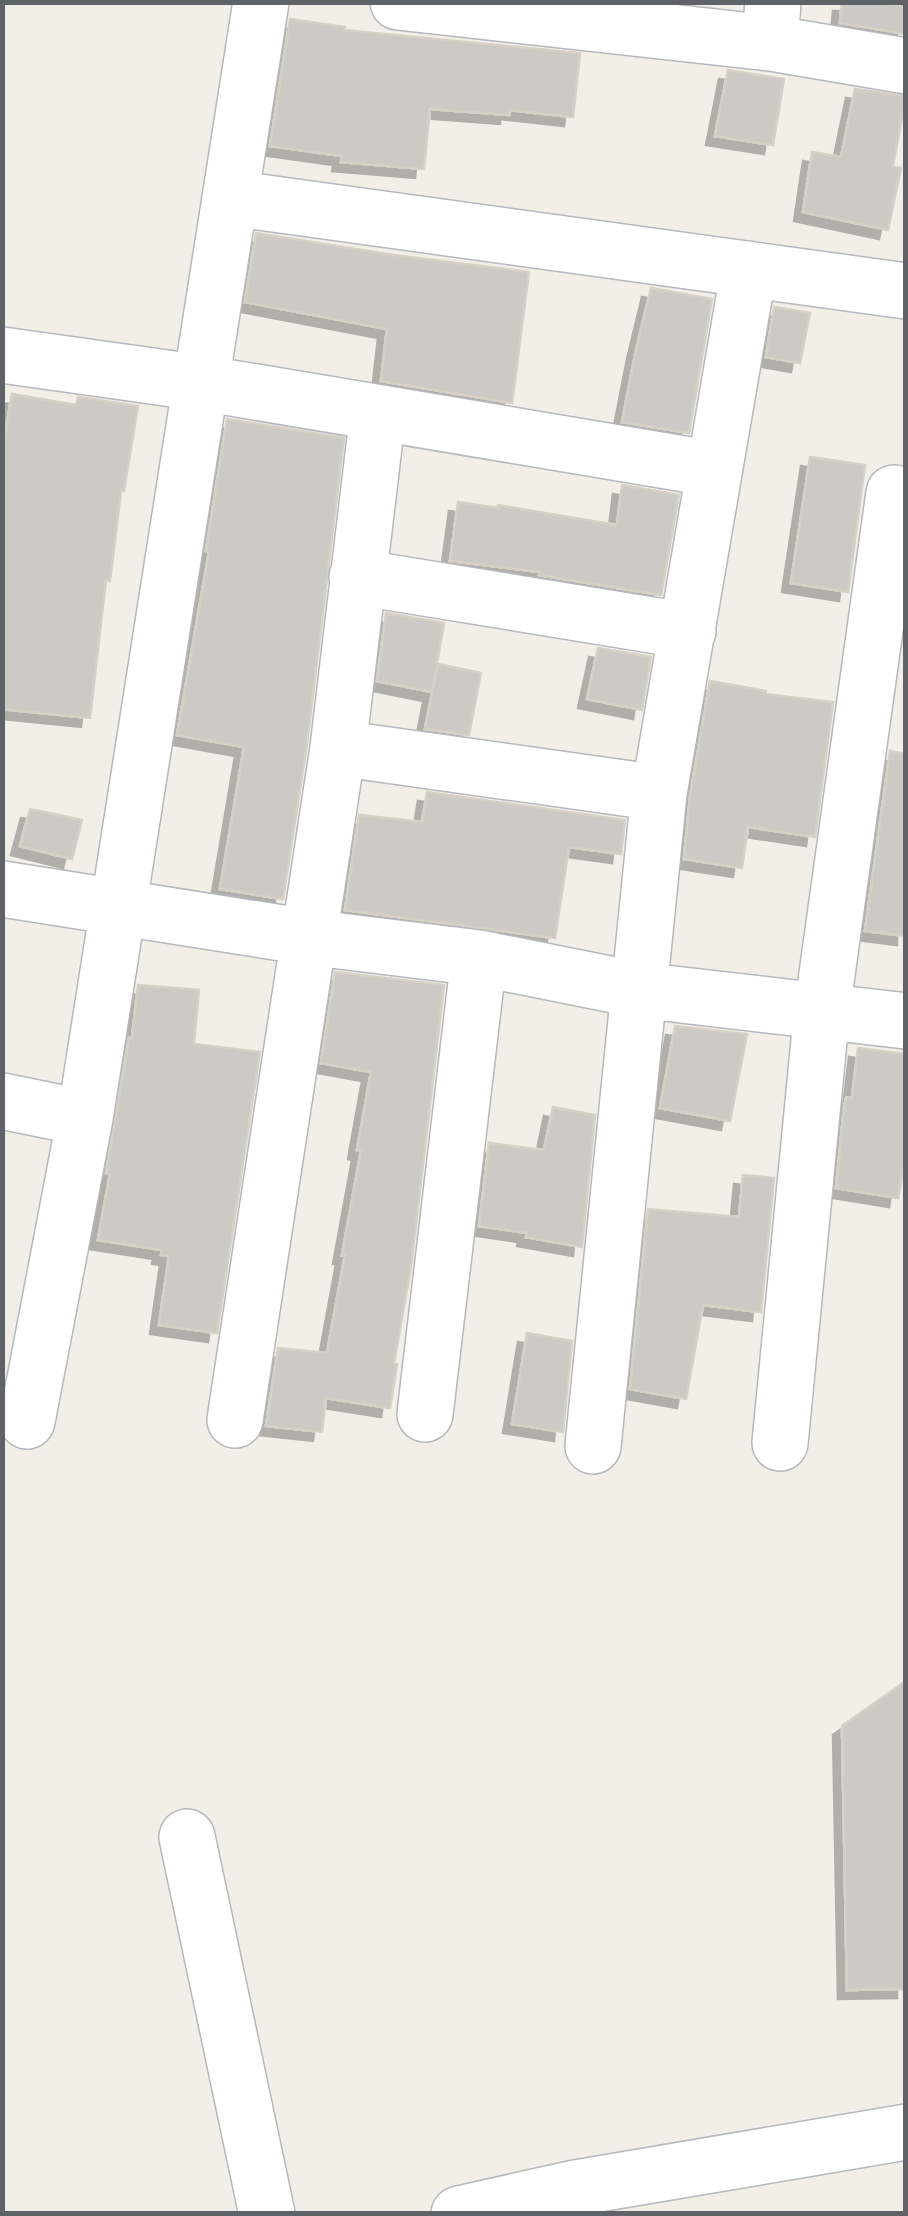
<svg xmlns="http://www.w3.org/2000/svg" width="908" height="2216" font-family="'Open Sans',sans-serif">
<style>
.building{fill:#cccac5;stroke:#d6d1c6;stroke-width:2.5;filter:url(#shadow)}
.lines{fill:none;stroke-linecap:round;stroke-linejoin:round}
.minor-casing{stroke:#b5b8bc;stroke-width:58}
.minor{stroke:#fff;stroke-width:55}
</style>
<defs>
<filter id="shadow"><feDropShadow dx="-9" dy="9" stdDeviation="0" flood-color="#0004"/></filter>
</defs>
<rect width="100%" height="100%" fill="#f1efe8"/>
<path class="building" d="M842,2H875L906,6V34L840,23Z
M290,19L345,27L344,30L580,53L573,117L509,110V115L430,109L424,169L341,162L342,156L270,146Z
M728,70L784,79L773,145L715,136Z
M855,89L906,96L893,166L901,168L888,230L803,212L812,152L841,157Z
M256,233L394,255L529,272L512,403L381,381L387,329L245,302Z
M651,288L712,299L689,433L622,422L636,350Z
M774,307L810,313L800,363L766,357Z
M12,394L76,405L78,397L138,406L124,491H121L110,581L106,580L90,718L2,709V452Z
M227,419L344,438L307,744L283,899L220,889L244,747L177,735L209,552L206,551Z
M810,457L865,465L848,592L791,583Z
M622,485L679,495L661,595L539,575L540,572L450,561L458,502L498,508V505L617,525Z
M386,613L444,623L432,692L377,681Z
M598,648L651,657L642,710L587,699Z
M438,664L481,673L469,735L425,729Z
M710,681L766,691L765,694L833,702L815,837L748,827L742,868L684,859L690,797Z
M890,751L906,754V936L865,931Z
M427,792L625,820L621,854L569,847L555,938L345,910L359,815L422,822Z
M30,809L82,820L72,859L20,846Z
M335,972L444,985L411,1267L394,1363L397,1364L390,1408L326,1398L322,1432L266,1426L278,1348L327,1353L345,1255H342L361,1151L357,1150L371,1072L321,1063Z
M138,985L199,990L194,1044L260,1052L217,1333L159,1325L169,1256L161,1255L162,1250L98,1240L110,1174L106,1173L129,1038H132Z
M675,1026L747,1034L730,1121L660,1108Z
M858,1048L906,1054V1154L898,1198L836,1188L844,1109L846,1098H852Z
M553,1107L595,1115L582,1247L526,1237L527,1233L479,1226L489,1143L544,1150Z
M743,1175L774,1178L761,1312L703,1305L686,1399L630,1389L648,1209L739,1217Z
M527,1333L572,1341L563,1432L512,1424Z
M906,1681V1989L847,1990L842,1726Z"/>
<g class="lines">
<g class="minor-casing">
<path id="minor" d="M398,2L770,43L773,2
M770,43L906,66
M230,198L906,291
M2,355L202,383L714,469
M357,577L688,631
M338,748L659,793
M2,889L307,937L479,958L639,990L906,1021
M2,1101L85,1118
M425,1414L479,958
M235,1420L338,748L378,413
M27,1421L85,1118L261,2
M780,1443L822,1010L894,493L906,495
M593,1446L659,793L749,269
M187,1837L267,2214
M459,2214L575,2188L906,2132"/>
</g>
<use href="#minor" class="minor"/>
</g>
<rect width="908" height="2216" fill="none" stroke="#5f6368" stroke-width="10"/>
</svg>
